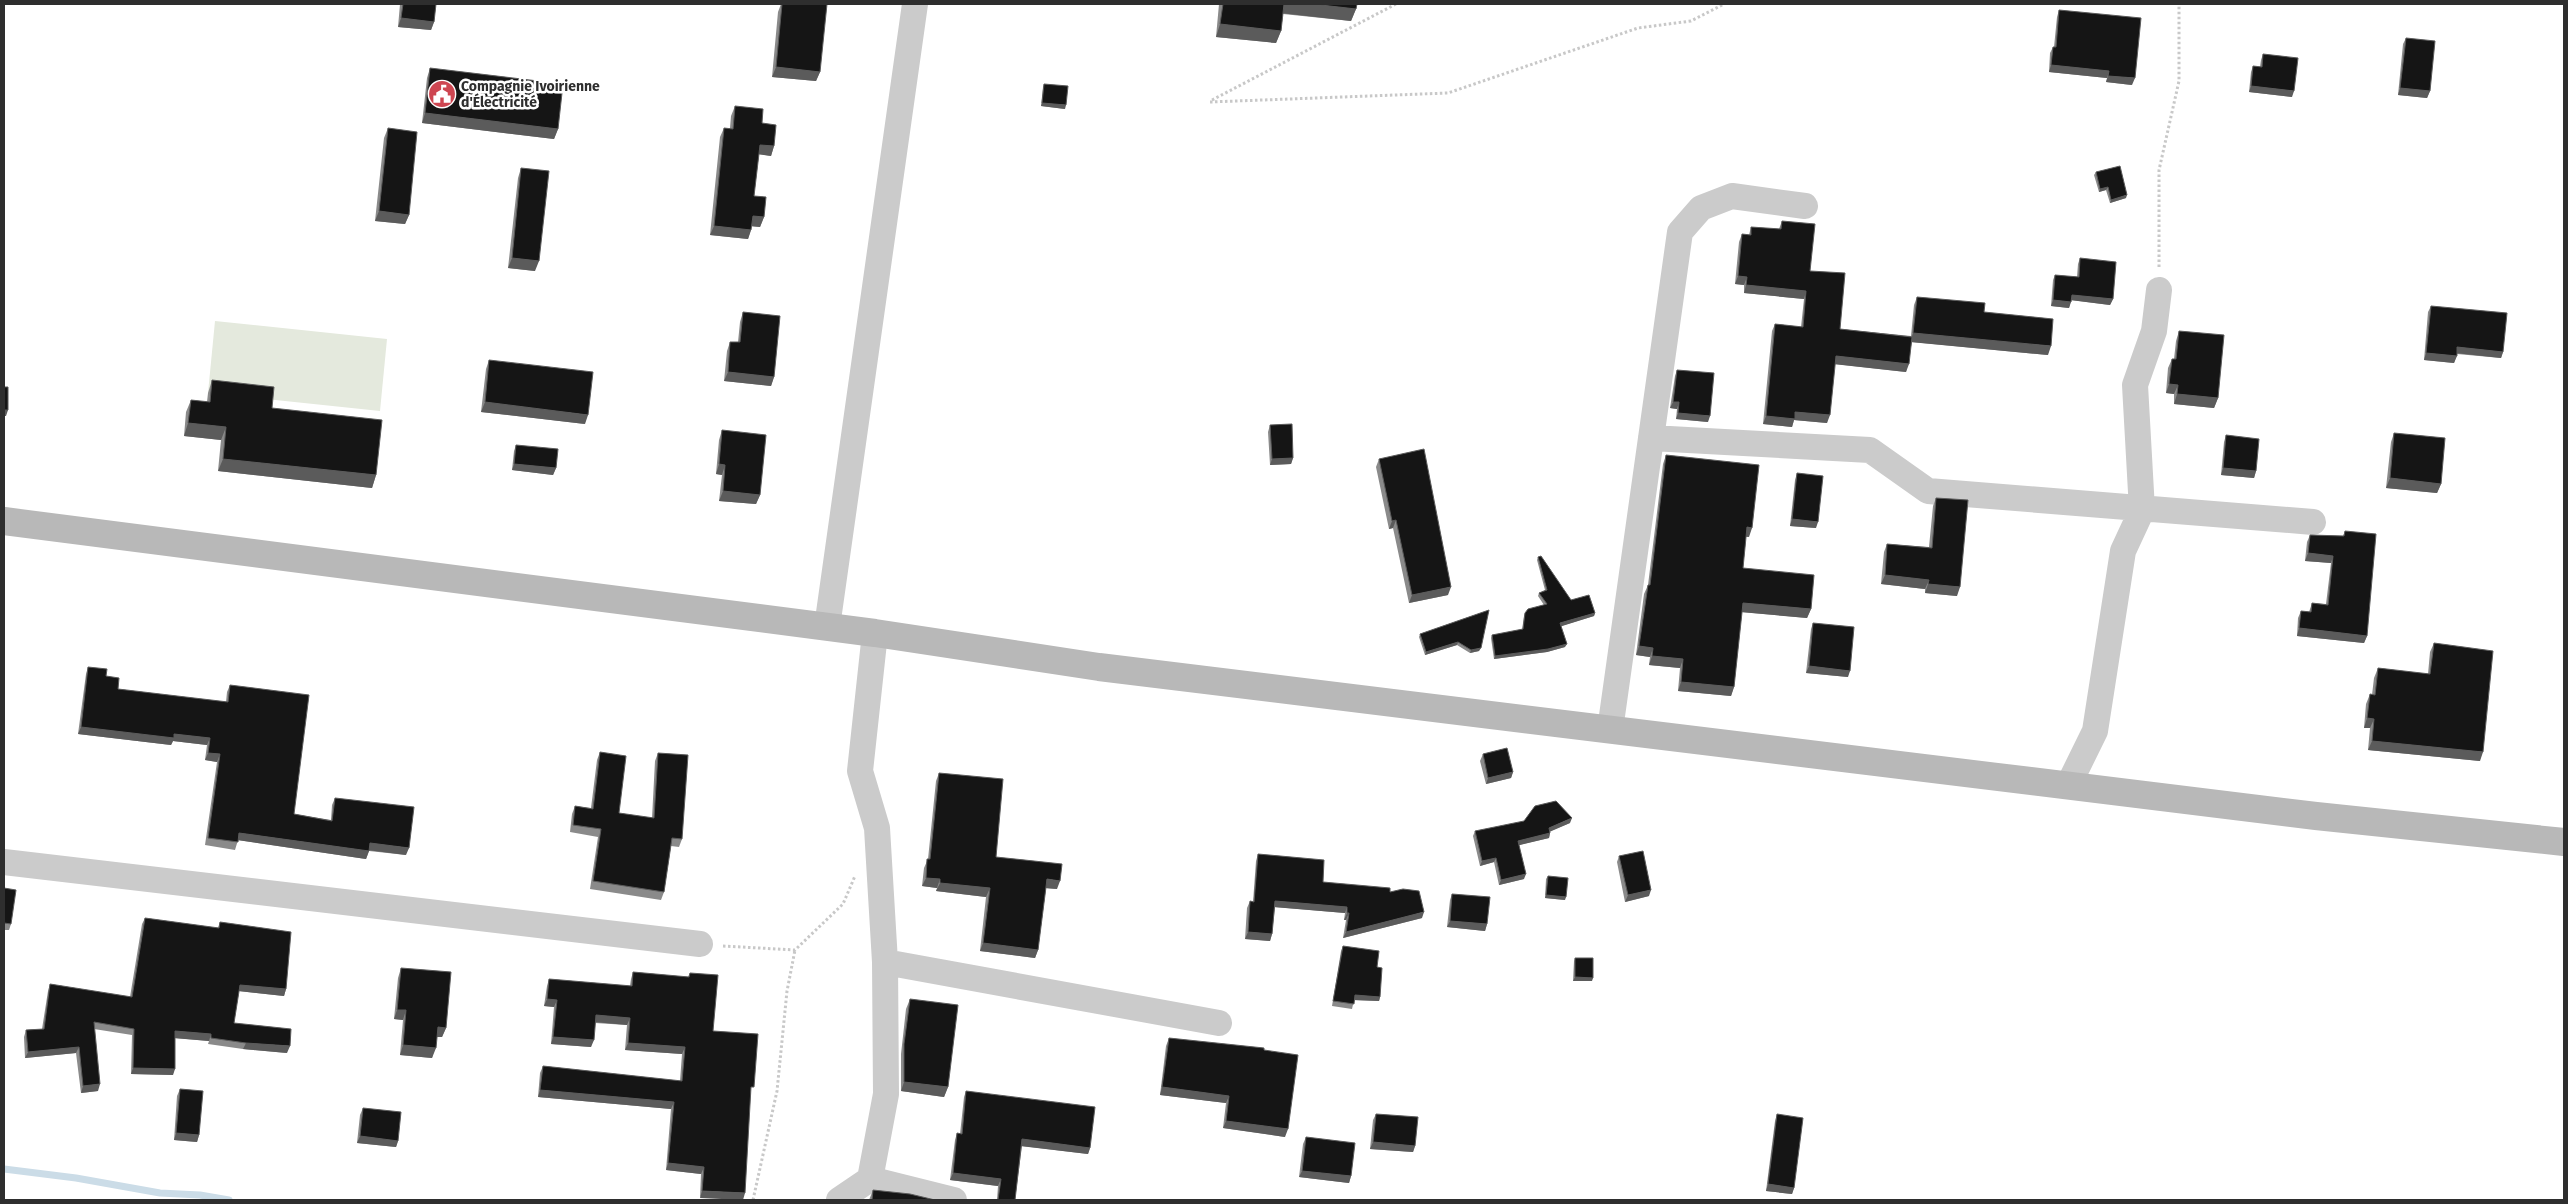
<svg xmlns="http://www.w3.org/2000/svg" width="2568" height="1204" font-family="'Fira Sans',sans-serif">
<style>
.green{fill:#e4e9dd}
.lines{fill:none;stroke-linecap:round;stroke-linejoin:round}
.stream{stroke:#cbdce7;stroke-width:7}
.path{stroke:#c8c8c8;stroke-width:3;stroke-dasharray:2.5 2.5;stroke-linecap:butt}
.street{stroke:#cbcbcb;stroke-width:26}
.secondary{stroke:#b8b8b8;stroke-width:28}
.wall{fill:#8a8a8a}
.shaded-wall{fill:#5b5b5b}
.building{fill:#151515;stroke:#5b5b5b}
.labels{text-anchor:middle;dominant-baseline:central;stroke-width:5;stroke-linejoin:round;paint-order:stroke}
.poi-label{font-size:14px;font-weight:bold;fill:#2e2e2e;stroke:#fff;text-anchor:start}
</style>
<rect width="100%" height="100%" fill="#fff"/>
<path class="green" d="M215,321L387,339L380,411L208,393Z"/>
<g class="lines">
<path class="stream" d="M4,1169L76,1178L160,1193L200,1195L229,1200"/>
<path class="path" d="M1212,100L1396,4
M1210,102L1448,93L1638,28L1691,21L1724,4
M2159,267V170L2179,81V4
M723,946L795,950L843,904L855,876
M753,1200L777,1091L787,991L795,950"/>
<path class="street" d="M1651,438L1870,450L1928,491L2313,522
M827,627L915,4
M1610,730L1680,232L1701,208L1732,196L1805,206
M2068,786L2095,731L2123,551L2142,510L2135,385L2154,331L2159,290
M4,862L700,944
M885,962L1219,1023
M870,1179L954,1200
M839,1200L870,1179L886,1094L885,962L877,828L860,771L875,633"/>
<path class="secondary" d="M4,521L875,633L1099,667L2316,816L2564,842"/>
</g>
<path class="wall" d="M400,4H436L434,22L431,30L398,27Z
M781,4L820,72L816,81L772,77L778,12Z
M1219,4H1357L1356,9L1351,21L1283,14L1281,31L1276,43L1216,37Z
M2059,10L2132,85L2106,82L2107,78L2049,72L2050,53L2053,47H2054L2057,17Z
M2406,38L2430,91L2427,98L2398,95L2403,44Z
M2263,54L2292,97L2249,92L2251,72L2253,66L2260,67L2261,60Z
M430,68L558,129L554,139L422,123L427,78Z
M1044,84L1065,109L1041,106L1043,87Z
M735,106L762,123L774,146L771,156L759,154L754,196L764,217L760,227L751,226V230L748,239L710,235L720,137L724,128H730L731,116Z
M388,128L409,215L405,224L375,221L384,138Z
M521,168L535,271L508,268L518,178Z
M2096,172L2126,198L2110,203L2106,190L2099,192L2094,175Z
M1782,221L1810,271L1840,329L1911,336L1914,305L1917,297L1984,312L2048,355L1912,342L1906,372L1835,364L1827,423L1794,420L1792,427L1763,424L1772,331L1775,324L1801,327L1804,299L1744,293V285L1735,284L1739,242L1742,234L1749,235L1751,227L1779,229Z
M2080,258L2113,299L2110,305L2071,300L2069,308L2051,306L2053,280L2055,275L2077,277L2078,264Z
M2431,306L2503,352L2501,358L2457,354L2454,363L2424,360L2428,312Z
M743,312L774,377L771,386L724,381L727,351L730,342H738L740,322Z
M2179,331L2218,398L2214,408L2174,404V394L2166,393L2168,368L2172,359H2174L2176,341Z
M489,360L585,424L481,412L486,369Z
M1677,370L1708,422L1676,419L1677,409L1670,408L1675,376Z
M212,380L272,408L376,475L372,488L218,471L221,440L184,436L186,412L191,400L207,402L208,393Z
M1270,425L1293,458L1291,464L1270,465L1268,432Z
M722,430L760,495L756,504L719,501L722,475L716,474L719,440Z
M2394,433L2441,484L2437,493L2386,488L2391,442Z
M2226,435L2256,471L2254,478L2221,475L2224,442Z
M516,445L556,468L553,475L512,470L514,451Z
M1666,455L1749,537H1746L1743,568L1811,609L1807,618L1742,612L1734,687L1731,696L1678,691L1680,668L1649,665L1650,657L1636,655L1644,594L1648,585L1663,464Z
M1379,459L1448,595L1409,603L1393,528L1389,529L1376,467Z
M1797,473L1816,528L1790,526L1795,480Z
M1936,498L1957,596L1925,593V589L1881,584L1884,552L1887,544L1929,547L1933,506Z
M2345,531L2367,636L2364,643L2297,636L2298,618L2301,611L2309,612L2312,603L2326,604L2331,563L2305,561L2307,542L2310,535L2343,536Z
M1538,557L1571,600L1595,613L1594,616L1561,626L1565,647L1547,652L1494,659L1491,638L1492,635L1522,630L1524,616L1525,613L1544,605L1538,596L1539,593L1545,590L1537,560Z
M1489,610L1479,651L1470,653L1457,645L1425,655L1419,637L1420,634Z
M1813,623L1848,677L1806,673L1811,629Z
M2434,643L2480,761L2368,750L2370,728H2364L2366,704L2370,694L2372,695L2374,678L2378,668L2428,674L2430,652Z
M88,667L106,676L118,689L226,702L227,692L230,685L294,814L331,820L332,805L335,798L406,855L369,851L366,859L238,840L235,850L205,845L217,762L205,760L207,745L173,741L171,745L78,734L86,674Z
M600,752L619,813L652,818L655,761L658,753L682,839L679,847L671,846L664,892L661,900L590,889L598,837L570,832L572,814L575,806L591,808L597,760Z
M1483,754L1513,772L1511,778L1486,784L1480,761Z
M939,773L996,857L1057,889L1046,888L1038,950L1035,958L980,951L986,897L936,891L937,888L922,886L924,868L928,859L936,781Z
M1570,823L1550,831V833L1549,838L1519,845L1524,879L1499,885L1494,862L1480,866L1473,836L1475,831Z
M1258,854L1323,882L1390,892L1422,918L1343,938L1346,920H1344L1345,913L1275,907L1272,934L1270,941L1245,939L1247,908L1250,901L1253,902L1256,861Z
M1619,856L1649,896L1625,902L1617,862Z
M1548,876L1565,900L1545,898L1546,879Z
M4,888L11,924L9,930H4Z
M1452,894L1487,924L1485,931L1447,927L1450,900Z
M145,918L218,928L220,922L286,989L284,996L239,991L234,1023L287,1053L243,1049L208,1044L209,1041L175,1038L173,1075L131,1074L132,1035L94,1029L98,1091L81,1093L76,1053L25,1058L24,1037L26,1030L42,1029L48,991L50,984L130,997L142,924Z
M1343,946L1377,967L1380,997L1379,1001L1354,1000L1352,1009L1332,1006L1341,951Z
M1575,958L1592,981H1573L1574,961Z
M401,968L446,1028L442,1037H437L432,1058L400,1055L403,1020L394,1019L398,978Z
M633,972L688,977L690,973L713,1031L751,1094L700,1198L701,1174L666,1170L671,1109L538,1097L540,1073L543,1066L680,1081L682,1054L625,1050L627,1025L595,1023L591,1047L551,1044L554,1007L544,1006L547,986L549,979L630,986L631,979Z
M910,999L948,1087L944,1097L901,1091V1054L906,1009Z
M1169,1038L1264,1050L1285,1137L1223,1128L1226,1103L1160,1095L1166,1046Z
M180,1089L199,1135L197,1142L174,1140L177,1096Z
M966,1091L1090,1148L1088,1154L1022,1146L1015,1200H997L998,1186L950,1180L955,1140L957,1133L960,1134L964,1097Z
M363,1108L398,1141L396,1147L357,1143L360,1115Z
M1376,1114L1415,1146L1413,1152L1370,1149L1373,1120Z
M1777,1114L1794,1188L1792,1194L1766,1191L1775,1121Z
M1306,1137L1351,1176L1349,1183L1299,1177L1303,1144Z
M873,1190L935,1200H869Z"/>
<path class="shaded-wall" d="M1283,4H1312L1356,9L1351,21L1280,13Z
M401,18L434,22L431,30L398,27Z
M1220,24L1281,31L1276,43L1216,37Z
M2051,65L2109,71L2107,78L2049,72Z
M776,67L820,72L816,81L772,77Z
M2108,76L2135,78L2132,85L2106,82Z
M2251,86L2294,91L2292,97L2249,92Z
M2400,88L2430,91L2427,98L2398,95Z
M1042,103L1066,105L1065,109L1041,106Z
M425,113L558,129L554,139L422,123Z
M760,145L774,146L771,156L756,154Z
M2108,187L2106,190L2099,192L2100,189Z
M2127,195L2126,198L2110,203L2111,200Z
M379,211L409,215L405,224L375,221Z
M753,216L764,217L760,227L749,226Z
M714,226L751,230L748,239L710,235Z
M512,258L539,261L535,271L508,268Z
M1738,276L1747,277L1744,285L1735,284Z
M1746,285L1806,291L1804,299L1744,293Z
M2072,295L2113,299L2110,305L2070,300Z
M2053,300L2071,302L2069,308L2051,306Z
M1913,333L2051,346L2048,355L1910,342Z
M2457,347L2503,352L2501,358L2455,353Z
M2426,353L2457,356L2454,363L2424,360Z
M1836,356L1909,364L1906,372L1833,364Z
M728,372L774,377L771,386L724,381Z
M2169,384L2178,385L2174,394L2166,393Z
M2177,394L2218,398L2214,408L2174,404Z
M485,402L588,415L585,424L481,412Z
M1673,402H1679L1677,409L1670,408Z
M4,410H8L6,416H4Z
M1795,412L1830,415L1827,423L1794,420L1792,427L1763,424L1766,416Z
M1678,413L1710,416L1708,422L1676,419Z
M188,423L226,427L221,440L184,436Z
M1293,458L1291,464L1270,465L1272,459Z
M223,459L376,475L372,488L218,471Z
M514,464L556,468L553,475L512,470Z
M719,464L725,465L722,475L716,474Z
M2223,468L2256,471L2254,478L2221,475Z
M2390,478L2441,484L2437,493L2386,488Z
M723,491L760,495L756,504L719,501Z
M1792,519L1818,522L1816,528L1790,526Z
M1396,520L1393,528L1389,529L1392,521Z
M1747,527L1752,528L1749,537L1743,536Z
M2308,553L2333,556L2331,563L2305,561Z
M1885,575L1929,580L1925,589L1881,584Z
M1928,584L1960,587L1957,596L1925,593Z
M1451,587L1448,595L1409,603L1412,595Z
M1743,603L1811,609L1807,618L1740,612Z
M1595,613L1594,616L1559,627L1560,623Z
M2299,628L2367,636L2364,643L2297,636Z
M1458,642L1457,645L1425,655L1426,652Z
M1567,644L1565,647L1547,652L1494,659L1495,656Z
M1639,646L1653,648L1650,657L1636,655Z
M1481,648L1479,651L1470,653L1471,650Z
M1652,656L1683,659L1680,668L1649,665Z
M1809,666L1850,671L1848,677L1806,673Z
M1681,682L1734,687L1731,696L1678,691Z
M2367,718L2374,719L2370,728H2364Z
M81,727L174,734L210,738L207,745L173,741L171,745L78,734Z
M2372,741L2483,752L2480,761L2368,750Z
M208,753L220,754L217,762L205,760Z
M1513,772L1511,778L1486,784L1488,778Z
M1572,818L1570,823L1547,833L1549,828Z
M239,833L369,851L366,859L237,840Z
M1550,833L1549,838L1516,846L1518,841Z
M370,843L409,848L406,855L367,850Z
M1496,858L1494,862L1480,866L1482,861Z
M1526,874L1524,879L1499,885L1501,880Z
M926,878L940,879L937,888L922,886Z
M1047,879L1060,881L1057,889L1044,888Z
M940,883L990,888L986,897L936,891Z
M1651,890L1649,896L1625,902L1628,895Z
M1546,895L1566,897L1565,900L1545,898Z
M1275,901L1347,907L1345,913L1273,907Z
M1424,912L1422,918L1343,938L1346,932Z
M1347,913H1349L1346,920H1344Z
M1450,921L1487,924L1485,931L1447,927Z
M1248,932L1272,934L1270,941L1245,939Z
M983,943L1038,950L1035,958L980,951Z
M1575,977L1593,978L1592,981H1573Z
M240,985L286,989L284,996L238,991Z
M1355,995L1380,997L1379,1001L1353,1000Z
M547,999L557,1000L554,1007L544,1006Z
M397,1010H406L403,1020L394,1019Z
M596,1015L630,1018L627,1025L594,1022Z
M438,1027L446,1028L442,1037H434Z
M175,1031L211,1034L209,1041L173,1038Z
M553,1037L594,1040L591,1047L551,1044Z
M246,1043L290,1046L287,1053L243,1049Z
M628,1043L685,1047L682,1054L625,1050Z
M403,1045L436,1048L432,1058L400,1055Z
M79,1047L76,1053L25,1058L28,1052Z
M133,1068L175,1069L173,1075L131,1074Z
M904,1082L948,1087L944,1097L901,1091Z
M100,1084L98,1091L81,1093L83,1086Z
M1162,1087L1229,1096L1226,1103L1160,1095Z
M540,1090L674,1102L671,1109L538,1097Z
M1226,1121L1288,1129L1285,1137L1223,1128Z
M176,1133L199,1135L197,1142L174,1140Z
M360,1136L398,1141L396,1147L357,1143Z
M1022,1139L1090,1148L1088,1154L1020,1146Z
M1373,1142L1415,1146L1413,1152L1370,1149Z
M668,1163L704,1167L701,1174L666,1170Z
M1302,1171L1351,1176L1349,1183L1299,1177Z
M953,1173L1001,1179L998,1186L950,1180Z
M1768,1184L1794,1188L1792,1194L1766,1191Z
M702,1191L745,1193L743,1200L700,1198Z"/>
<path class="building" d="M403,4H436L434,22L401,18Z
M782,4H827L820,72L776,67Z
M1223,4H1284L1281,31L1220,24Z
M1312,4H1357L1356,9Z
M2059,10L2141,18L2135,78L2108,76L2109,71L2051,65L2053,47H2056Z
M2406,38L2435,41L2430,91L2400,88Z
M2263,54L2298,58L2294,91L2251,86L2253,66L2262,67Z
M430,68L563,84L558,129L425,113Z
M1044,84L1068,86L1066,105L1042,103Z
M735,106L763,109L762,123L776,125L774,146L760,145L754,196L766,197L764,217L753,216L751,230L714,226L724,128L733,129Z
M388,128L417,132L409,215L379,211Z
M2120,166L2127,195L2111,200L2108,187L2100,189L2096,172Z
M521,168L549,171L539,261L512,258Z
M1782,221L1815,224L1810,271L1845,273L1840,329L1912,337L1909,364L1836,356L1830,415L1795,412V419L1766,416L1775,324L1803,327L1806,291L1746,285L1747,277L1738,276L1742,234L1751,235V227L1781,229Z
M2080,258L2116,262L2113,299L2072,295L2071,302L2053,300L2055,275L2079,277Z
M1917,297L1985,303L1984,312L2053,319L2051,346L1913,333Z
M2431,306L2507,313L2503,352L2457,347V356L2426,353Z
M743,312L780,316L774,377L728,372L730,342H740Z
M2179,331L2224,335L2218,398L2177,394L2178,385L2169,384L2172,359H2176Z
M489,360L593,372L588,415L485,402Z
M1677,370L1714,373L1710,416L1678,413L1679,402H1673Z
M212,380L274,387L272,408L382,420L376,475L223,459L226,427L188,423L191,400L210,402Z
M4,387H8V410H4Z
M1292,424L1293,458L1272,459L1270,425Z
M722,430L766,435L760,495L723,491L725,465L719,464Z
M2394,433L2445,438L2441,484L2390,478Z
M2226,435L2259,439L2256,471L2223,468Z
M516,445L558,449L556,468L514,464Z
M1424,449L1451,587L1412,595L1396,520L1392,521L1379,459Z
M1666,455L1759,465L1752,528L1747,527L1743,568L1814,575L1811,609L1743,603L1734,687L1681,682L1683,659L1652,656L1653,648L1639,646L1648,585H1650Z
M1797,473L1823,476L1818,522L1792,519Z
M1936,498L1968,500L1960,587L1928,584L1929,580L1885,575L1887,544L1932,548Z
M2345,531L2376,534L2367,636L2299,628L2301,611L2311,612L2312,603L2328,605L2333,556L2308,553L2310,535L2344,536Z
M1541,556L1571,600L1589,595L1595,613L1560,623L1567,644L1548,649L1495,656L1492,635L1523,629L1525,613L1528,609L1547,604L1539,593L1547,590L1538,557Z
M1489,610L1481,648L1471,650L1458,642L1426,652L1420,634Z
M1813,623L1854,627L1850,671L1809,666Z
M2434,643L2493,651L2483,752L2372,741L2374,719L2367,718L2370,694L2375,695L2378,668L2430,674Z
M88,667L107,669L106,676L119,678L118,689L228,702L230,685L309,695L294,814L332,821L335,798L414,807L409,848L370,843L369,851L239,833L238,842L208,838L220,754L208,753L210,738L174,734V738L81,727Z
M1507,748L1513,772L1488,778L1483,754Z
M600,752L626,756L619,813L654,818L658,753L688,755L682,839L672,838L664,892L593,881L601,829L573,825L575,806L593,809Z
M939,773L1003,779L996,857L1062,864L1060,881L1047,879L1038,950L983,943L990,888L940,883V879L926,878L927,859H930Z
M1556,801L1572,818L1549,828L1550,833L1518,841L1526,874L1501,880L1496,858L1482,861L1475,831L1524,821L1535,806Z
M1643,851L1651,890L1628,895L1619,856Z
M1258,854L1324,860L1323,882L1390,888V892L1403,889L1419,891L1424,912L1346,932L1349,913H1347V907L1275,901L1272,934L1248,932L1250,901L1254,902Z
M1548,876L1568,878L1566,897L1546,895Z
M4,888L16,890L11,924L4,923Z
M1452,894L1490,897L1487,924L1450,921Z
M145,918L219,928L220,922L291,932L286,989L240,985L234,1023L291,1029L290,1046L246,1043L211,1038V1034L175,1031V1069L133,1068L134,1029L94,1022L100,1084L83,1086L79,1047L28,1052L26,1030L44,1029L50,984L132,997Z
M1343,946L1379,951L1377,967L1382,968L1380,997L1355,995L1354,1004L1333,1001Z
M1575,958H1593V978L1575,977Z
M401,968L451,972L446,1028L438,1027L436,1048L403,1045L406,1010H397Z
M633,972L689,977L690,973L718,975L713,1031L758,1034L754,1087H751L745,1193L702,1191L704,1167L668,1163L674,1102L540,1090L543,1066L682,1081L685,1047L628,1043L630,1018L596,1015L594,1040L553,1037L557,1000L547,999L549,979L632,986Z
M910,999L958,1005L948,1087L904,1082V1044Z
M1169,1038L1264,1048V1050L1298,1055L1288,1129L1226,1121L1229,1096L1162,1087Z
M180,1089L203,1091L199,1135L176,1133Z
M966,1091L1095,1107L1090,1148L1022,1139L1015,1200H998L1001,1179L953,1173L957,1133L962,1134Z
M363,1108L401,1112L398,1141L360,1136Z
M1376,1114L1418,1117L1415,1146L1373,1142Z
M1777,1114L1803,1118L1794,1188L1768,1184Z
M1306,1137L1355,1143L1351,1176L1302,1171Z
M873,1190L910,1194L935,1200H872Z"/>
<defs>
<g id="civic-disc" transform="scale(1.4375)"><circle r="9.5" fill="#ce4651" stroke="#fff"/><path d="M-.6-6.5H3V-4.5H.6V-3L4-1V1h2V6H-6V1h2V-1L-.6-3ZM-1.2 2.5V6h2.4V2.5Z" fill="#fff"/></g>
</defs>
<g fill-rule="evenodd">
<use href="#civic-disc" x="442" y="94"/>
</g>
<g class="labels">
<g class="poi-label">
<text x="461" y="86">Compagnie Ivoirienne<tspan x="461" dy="16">d'Électricité</tspan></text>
</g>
</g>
<rect width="2568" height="1204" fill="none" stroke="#2e2e2e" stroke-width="10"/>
</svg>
